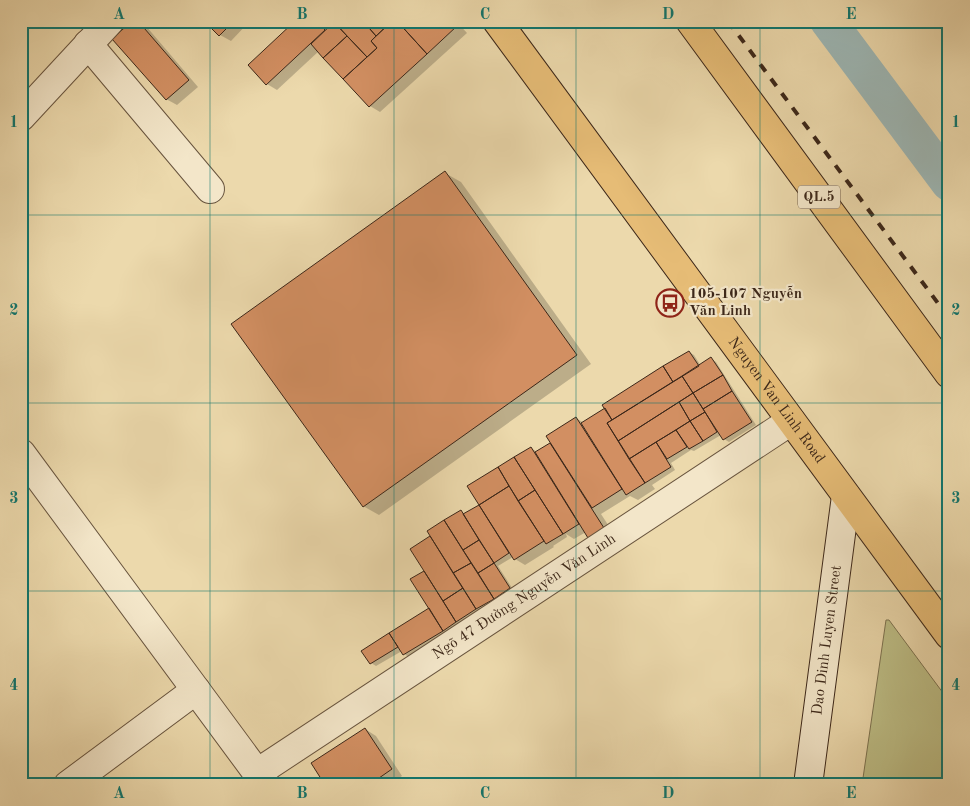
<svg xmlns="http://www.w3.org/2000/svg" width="970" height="806" font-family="'Old Standard TT',serif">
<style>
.green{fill:#bdbe86;stroke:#7c7250}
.shadow{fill:#0003}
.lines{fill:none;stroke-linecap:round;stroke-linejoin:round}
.canal{stroke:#9db7b5;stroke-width:36}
.building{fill:#d28f62;stroke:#3c2719}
.street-casing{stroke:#68543e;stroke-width:30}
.secondary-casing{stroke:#3c2719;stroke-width:30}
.highway-casing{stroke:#3c2719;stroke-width:30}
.street{stroke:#f3e6c9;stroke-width:28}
.secondary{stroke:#f3e6c9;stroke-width:28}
.highway{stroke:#e6bc76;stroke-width:28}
.rail{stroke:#3c2719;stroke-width:4;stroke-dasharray:9 9;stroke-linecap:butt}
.grid{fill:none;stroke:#0f766e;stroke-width:1;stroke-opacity:0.55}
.labels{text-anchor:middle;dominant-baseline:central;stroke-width:4.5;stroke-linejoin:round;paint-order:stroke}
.shield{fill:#f3e6c9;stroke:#73604e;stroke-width:1}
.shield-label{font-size:14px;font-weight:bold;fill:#3c2719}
.poi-label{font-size:15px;font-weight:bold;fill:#3c2719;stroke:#f3e6c9;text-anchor:start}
.street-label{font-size:15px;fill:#3c2719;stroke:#f3e6c9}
.neatline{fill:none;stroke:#0f766e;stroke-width:2}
.grid-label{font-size:16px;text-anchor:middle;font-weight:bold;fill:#0f766e}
</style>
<rect width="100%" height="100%" fill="#ecd9ac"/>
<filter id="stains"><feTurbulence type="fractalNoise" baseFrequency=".004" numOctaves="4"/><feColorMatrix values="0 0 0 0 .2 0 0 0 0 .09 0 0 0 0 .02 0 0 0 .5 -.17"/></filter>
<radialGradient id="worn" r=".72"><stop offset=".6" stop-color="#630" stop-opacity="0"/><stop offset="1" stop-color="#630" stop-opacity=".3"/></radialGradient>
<path class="green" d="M886,620H889L949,701V785H862Z"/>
<path class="shadow" d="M21,21H34L21,31Z
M138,21L146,26L198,87L177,105L166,99Z
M205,21H250L231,41L220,35Z
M297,21H321L328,29L335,21H456L467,33L380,112L370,106L382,44L381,42L343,77L319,51L277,90L267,84Z
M445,173L461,182L591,364L379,515L363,506Z
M689,352L694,355L701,366L711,359L716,362L756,425L729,442L724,439L721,435L694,451L691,450L671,463L675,470L652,485L655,489L638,500L630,496L601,514L614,534L600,543L589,537L586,532L574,539L566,534L567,537L553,546L554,547L525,565L515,559L513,557L498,566L514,591L409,657L404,654L402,651L376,666L371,663L363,651L430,609L425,571L430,538L434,540L429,532L461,512L465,514L480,505L469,487L531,448L537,452L552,443L576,418L584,423Z
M365,729L376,736L402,776L388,785H327Z"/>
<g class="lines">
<path class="canal" d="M828,21L949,183"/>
</g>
<path class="building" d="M132,21H138L189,80L166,100L112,39Z
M204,21H234L219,36Z
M295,21H317L325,30L266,85L248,65Z
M333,21H363L376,36L371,41L377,48L367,57Z
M363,21H392L376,36Z
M392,21H397L427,54L369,107L343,79L377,48L371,41Z
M397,21H453L457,26L427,54Z
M334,22L347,36L323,58L311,44Z
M347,36L367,57L343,79L323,58Z
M445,171L577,355L363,507L231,324Z
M689,351L699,366L673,382L663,366Z
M711,357L723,375L693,393L682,376Z
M663,366L673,382L612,420L602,405Z
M723,375L732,391L703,409L693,393Z
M682,376L693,393L618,441L607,423Z
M732,391L752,422L723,440L703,409Z
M693,393L705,412L690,421L679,402Z
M679,402L690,421L629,459L618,441Z
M605,408L612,420L607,423L645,483L626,495L581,423Z
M705,412L717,432L703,441L690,421Z
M576,417L622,489L592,508L546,436Z
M690,421L703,441L689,449L676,430Z
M676,430L687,447L667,459L656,442Z
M656,442L671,467L645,483L629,459Z
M550,443L604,528L588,538L535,452Z
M531,447L579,524L563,534L514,457Z
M514,457L535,490L518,501L498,467Z
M498,467L509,486L479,505L467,486Z
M509,486L544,541L514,560L479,505Z
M535,490L563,534L546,544L518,501Z
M479,505L509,553L494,563L463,514Z
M461,510L479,540L463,550L444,520Z
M444,520L471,563L453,573L427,531Z
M430,536L463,588L443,601L410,549Z
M479,540L494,563L478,573L463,550Z
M471,563L494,599L476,609L453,573Z
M494,563L510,588L494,599L478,573Z
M424,571L456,622L443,631L410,579Z
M463,588L476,609L456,622L443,601Z
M429,608L443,631L403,655L389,633Z
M389,633L398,647L370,664L361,651Z
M365,728L392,769L369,785H325L311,763Z"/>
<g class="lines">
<g class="street-casing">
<g id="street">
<path d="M88,44L210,189"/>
<path d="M21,117L110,21"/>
<path d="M21,453L266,785"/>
<path id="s1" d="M257,773L791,421"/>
<path d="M68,785L196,690"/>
</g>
</g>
<g class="secondary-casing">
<g id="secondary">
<path id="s2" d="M808,785L846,496"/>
</g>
</g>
<g class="highway-casing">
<g id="highway">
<path id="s3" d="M497,21L949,635"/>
<path d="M690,21L949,374"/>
</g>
</g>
<use href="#street" class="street"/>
<use href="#secondary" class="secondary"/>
<use href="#highway" class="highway"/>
<path class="rail" d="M728,21L949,318"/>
</g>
<path class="grid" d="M210,21V785M394,21V785M576,21V785M760,21V785M21,215H949M21,403H949M21,591H949"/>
<defs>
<g id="bus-ring" transform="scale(1.4375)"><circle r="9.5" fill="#f3e6c9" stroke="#8f2418" stroke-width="1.5"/><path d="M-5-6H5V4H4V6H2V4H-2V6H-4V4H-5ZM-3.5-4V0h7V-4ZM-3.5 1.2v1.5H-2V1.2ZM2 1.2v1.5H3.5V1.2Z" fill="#8f2418"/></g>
</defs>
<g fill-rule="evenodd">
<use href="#bus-ring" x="670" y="303"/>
</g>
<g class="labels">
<rect class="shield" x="798" y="185.5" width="42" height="23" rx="4"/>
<g class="shield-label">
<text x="819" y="197">QL.5</text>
</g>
<g class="poi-label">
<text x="689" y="294">105-107 Nguyễn<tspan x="689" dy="17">Văn Linh</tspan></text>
</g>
<g class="street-label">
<text stroke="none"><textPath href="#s3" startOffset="471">Nguyen Van Linh Road</textPath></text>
<text stroke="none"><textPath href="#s1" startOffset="320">Ngõ 47 Đường Nguyễn Văn Linh</textPath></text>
<text stroke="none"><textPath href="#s2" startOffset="146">Dao Dinh Luyen Street</textPath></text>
</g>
</g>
<rect width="970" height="806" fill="none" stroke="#ecd9ac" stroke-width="55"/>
<rect x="28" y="28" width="914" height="750" class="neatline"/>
<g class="grid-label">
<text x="119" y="19">A</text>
<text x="302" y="19">B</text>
<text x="485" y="19">C</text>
<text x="668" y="19">D</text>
<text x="851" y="19">E</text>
<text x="14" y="127">1</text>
<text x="956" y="127">1</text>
<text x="14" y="315">2</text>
<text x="956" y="315">2</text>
<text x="14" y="503">3</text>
<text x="956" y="503">3</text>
<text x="14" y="690">4</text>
<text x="956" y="690">4</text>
<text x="119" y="798">A</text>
<text x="302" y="798">B</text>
<text x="485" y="798">C</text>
<text x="668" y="798">D</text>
<text x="851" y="798">E</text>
</g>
<rect width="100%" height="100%" filter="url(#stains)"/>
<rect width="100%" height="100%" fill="url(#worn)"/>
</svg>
